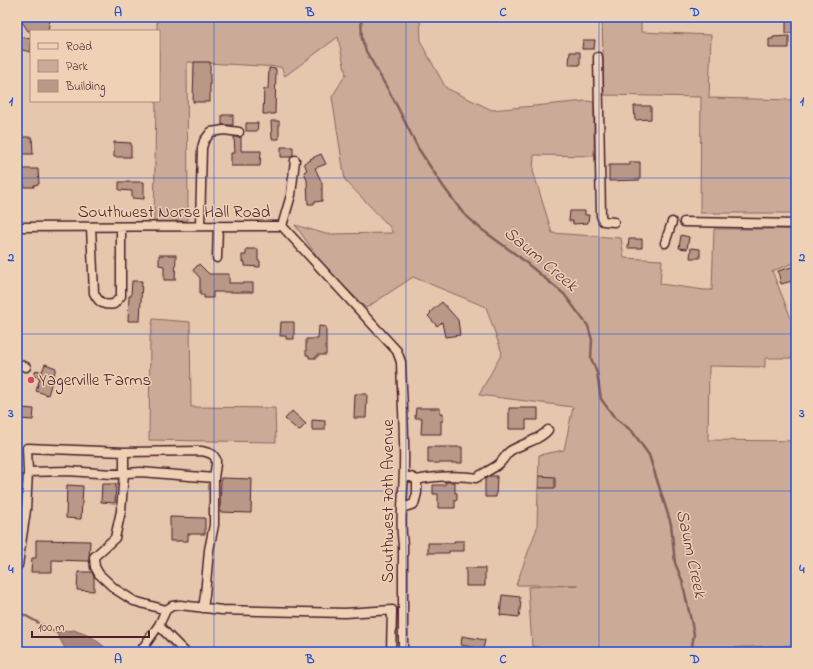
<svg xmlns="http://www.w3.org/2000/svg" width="813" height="669" font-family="'Indie Flower',sans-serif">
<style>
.green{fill:#cbab97;stroke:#8a6561}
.water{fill:#aa867b;stroke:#845d5b}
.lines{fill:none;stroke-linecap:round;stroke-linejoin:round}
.stream{stroke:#845d5b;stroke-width:2.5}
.building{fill:#ba9888;stroke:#4a1f2b}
.minor-casing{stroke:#4a1f2b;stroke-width:11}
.minor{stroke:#efd2b5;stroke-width:8}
.grid{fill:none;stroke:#1d4ed8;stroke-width:1;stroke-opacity:0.55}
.poi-dot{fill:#d1495b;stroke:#efd2b5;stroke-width:1.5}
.labels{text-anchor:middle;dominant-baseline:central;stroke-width:3;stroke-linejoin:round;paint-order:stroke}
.street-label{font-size:17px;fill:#4a1f2b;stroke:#efd2b5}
.poi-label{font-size:17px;fill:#4a1f2b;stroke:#efd2b5;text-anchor:start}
.water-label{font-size:18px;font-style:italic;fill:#62393f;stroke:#efd2b5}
.neatline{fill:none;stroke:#1d4ed8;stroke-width:1.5}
.grid-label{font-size:13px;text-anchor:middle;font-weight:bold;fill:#1d4ed8}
</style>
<rect width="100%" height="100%" fill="#e5c7ad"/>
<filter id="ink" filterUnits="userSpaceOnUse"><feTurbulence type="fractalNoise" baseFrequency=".025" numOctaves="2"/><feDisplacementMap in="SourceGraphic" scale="8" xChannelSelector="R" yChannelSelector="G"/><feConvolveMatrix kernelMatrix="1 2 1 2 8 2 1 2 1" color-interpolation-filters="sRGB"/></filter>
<g filter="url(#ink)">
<path class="green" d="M157,17H420L421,43L446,88L492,110L586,101L594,102V156L534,155L533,171L552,233L621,238L624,258L662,260L660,284L705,290H712L714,229H796V262L772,271L795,328H796V358H765V367L709,366L708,440L796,441V645L723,648L725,652H562L532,646L528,587L579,585H516L537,528L539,455L564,450L573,407L479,395L502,353L486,307L413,277L366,308L325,267L295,225L326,234L393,233L389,226L345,180L332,97L346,74L338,37L285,76L281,67L187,62L188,220L154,223L156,101H159V31H157Z
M602,17H641V32L711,35L709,98L796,100V213H700L701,97L604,95Z
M153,319L190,322L191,407L275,408L276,442L149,440L150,338Z"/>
<path class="water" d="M74,630L92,637L111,652H67L56,632Z"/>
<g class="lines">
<path class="stream" d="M361,17L362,39L366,51L395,102L418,148L443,186L463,213L481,229L518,256L564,294L588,326L592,340L591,358L597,373L601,399L615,418L632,431L649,455L671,524L675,563L682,580L694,634L691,652
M17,611L57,633"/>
</g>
<path class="building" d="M19,17H36L50,20L48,30L47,29L46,31H28Z
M786,19L796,20V33H786Z
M789,36V48H769V39H773V37Z
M21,37L31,39V52L18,49Z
M583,40H595L594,49H582Z
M570,52H580V65H569Z
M194,62H210V102H193Z
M269,68L276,69L275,114H263L264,89H268Z
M634,106H651V119L635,120Z
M222,115H233V125H222Z
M271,121H279V139H272Z
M246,123H258L257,131H246Z
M17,137H32L33,154H17Z
M234,137H241V151H261L260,166H231V153H235Z
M114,142L131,143V157H114Z
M281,147H293V155L290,157H281Z
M321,154L326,164L315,168L322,183V201L314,202V204H308L307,180L304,172L307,170L304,163L311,160L310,159Z
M630,162H640V180L609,181V165H630Z
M23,169H38L39,184L34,185V187H24Z
M119,182H144V199L132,198V191L119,190Z
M570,211H585V215H589L588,223L573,224V221H569Z
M681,235L689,237L687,249L679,248Z
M629,239H642V248H628Z
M691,248L700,249V258H690Z
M246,249H258V261H260V267L245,266V262H242V255H246Z
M159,255H176L175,280H164V266L159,265Z
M199,264L209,274H229V283H253V292H213V298H204V295H200V278L193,270Z
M795,266L796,272V280L781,284L778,271Z
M132,281H142L140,321H128L129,296H131Z
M442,302L458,320L460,335L445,337L442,322L437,326L428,316L431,313L430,312Z
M281,322H294V339H286V336H280Z
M319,326L326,327V355H317V358H309V355H306V339H318Z
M45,364L56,368L48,395L36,391L40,378L34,376L36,370L42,372Z
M355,394H367L366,418H354Z
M21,408L34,409L33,420L20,419Z
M416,408H440V413H443V421H441V434H421L422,418H415Z
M509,408H538V420H526V429H509Z
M292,411L306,424L299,431L285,419Z
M312,420L325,421V430H312Z
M428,447H462V463H428Z
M490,476H497L496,497H485V479Z
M539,476L555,477V488H539Z
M221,478L252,479L251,513L220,512Z
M445,482H455V493H457V500H455V508H438V494H433V485H445Z
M102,484H116L115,503L101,502Z
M67,485L83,486L81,519L66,518Z
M170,517L205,518V534H188V541H170Z
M36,540L90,541L89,561L52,560V572H31L32,558H36Z
M454,541H464V551H449V553H428V543H454Z
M466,568H485V586H466Z
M78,572H92L94,577V591L77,590Z
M502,595L520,597V602H521L519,617L500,615Z
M462,636L485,640L483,649L461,645Z"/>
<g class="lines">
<g class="minor-casing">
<path id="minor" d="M598,57L601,216L603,221L614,222
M684,222L796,224
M200,226L202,148L204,141L211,132L224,130L239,132
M282,226L291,195L295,160
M17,227L282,226L397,351L401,362C402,397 405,432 404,467C404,493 399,519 403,544V652
M91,227L94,293C99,303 104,306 114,304L121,296V227
M665,243L672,222
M217,258L218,226
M17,364L26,367
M124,452V473L121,511L115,538L94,557L95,567L99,574L115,589L134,601L166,610
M28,472L68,471L112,474L141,472L214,478
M417,480C433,476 460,475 476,478C483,473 495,468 500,463C504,459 506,454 510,451C521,444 540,440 548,430
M402,508L414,504L417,493V480L411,477H404
M17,565H18L26,510L28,472L27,448L124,452L202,451L209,453L213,455L216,459V464L214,478V525L209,550L205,595L203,608
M159,625L163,630L185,652
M140,652L159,625L166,610L172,606L180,605L222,610L345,613L392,610L391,652"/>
</g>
<use href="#minor" class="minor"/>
</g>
</g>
<path class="grid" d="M214,17V652M406,17V652M599,17V652M17,178H796M17,334H796M17,491H796"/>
<circle class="poi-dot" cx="31" cy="380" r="4"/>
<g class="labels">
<g class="street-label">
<text x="174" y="212">Southwest Norse Hall Road</text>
<text transform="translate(388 501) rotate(-90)">Southwest 70th Avenue</text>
</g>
<g class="poi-label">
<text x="39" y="380">Yagerville Farms</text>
</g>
<g class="water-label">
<text transform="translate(540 260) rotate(40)">Saum Creek</text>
<text transform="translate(690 554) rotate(78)">Saum Creek</text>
</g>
</g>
<rect width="813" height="669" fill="none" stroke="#efd2b5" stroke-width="44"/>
<rect x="30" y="30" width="130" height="72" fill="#efd2b5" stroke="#ad8a7e"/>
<rect x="38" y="43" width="20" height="6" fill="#efd2b5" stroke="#ad8a7e"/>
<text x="66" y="50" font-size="12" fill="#4a1f2b">Road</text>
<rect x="38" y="60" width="20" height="12" fill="#cbab97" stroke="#ad8a7e"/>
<text x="66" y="70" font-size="12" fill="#4a1f2b">Park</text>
<rect x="38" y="80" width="20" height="12" fill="#ba9888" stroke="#ad8a7e"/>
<text x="66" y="90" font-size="12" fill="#4a1f2b">Building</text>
<path d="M32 631v6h117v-6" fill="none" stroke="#4a1f2b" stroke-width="2"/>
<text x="38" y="631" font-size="12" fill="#4a1f2b" stroke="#efd2b5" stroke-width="3" paint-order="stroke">100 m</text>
<rect x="22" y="22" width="769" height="625" class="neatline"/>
<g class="grid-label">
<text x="118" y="16">A</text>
<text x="310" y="16">B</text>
<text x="503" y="16">C</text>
<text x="695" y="16">D</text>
<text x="11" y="105">1</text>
<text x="802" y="105">1</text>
<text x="11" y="261">2</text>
<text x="802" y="261">2</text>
<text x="11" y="417">3</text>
<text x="802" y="417">3</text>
<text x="11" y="573">4</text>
<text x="802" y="573">4</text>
<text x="118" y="663">A</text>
<text x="310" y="663">B</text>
<text x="503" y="663">C</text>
<text x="695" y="663">D</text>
</g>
</svg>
